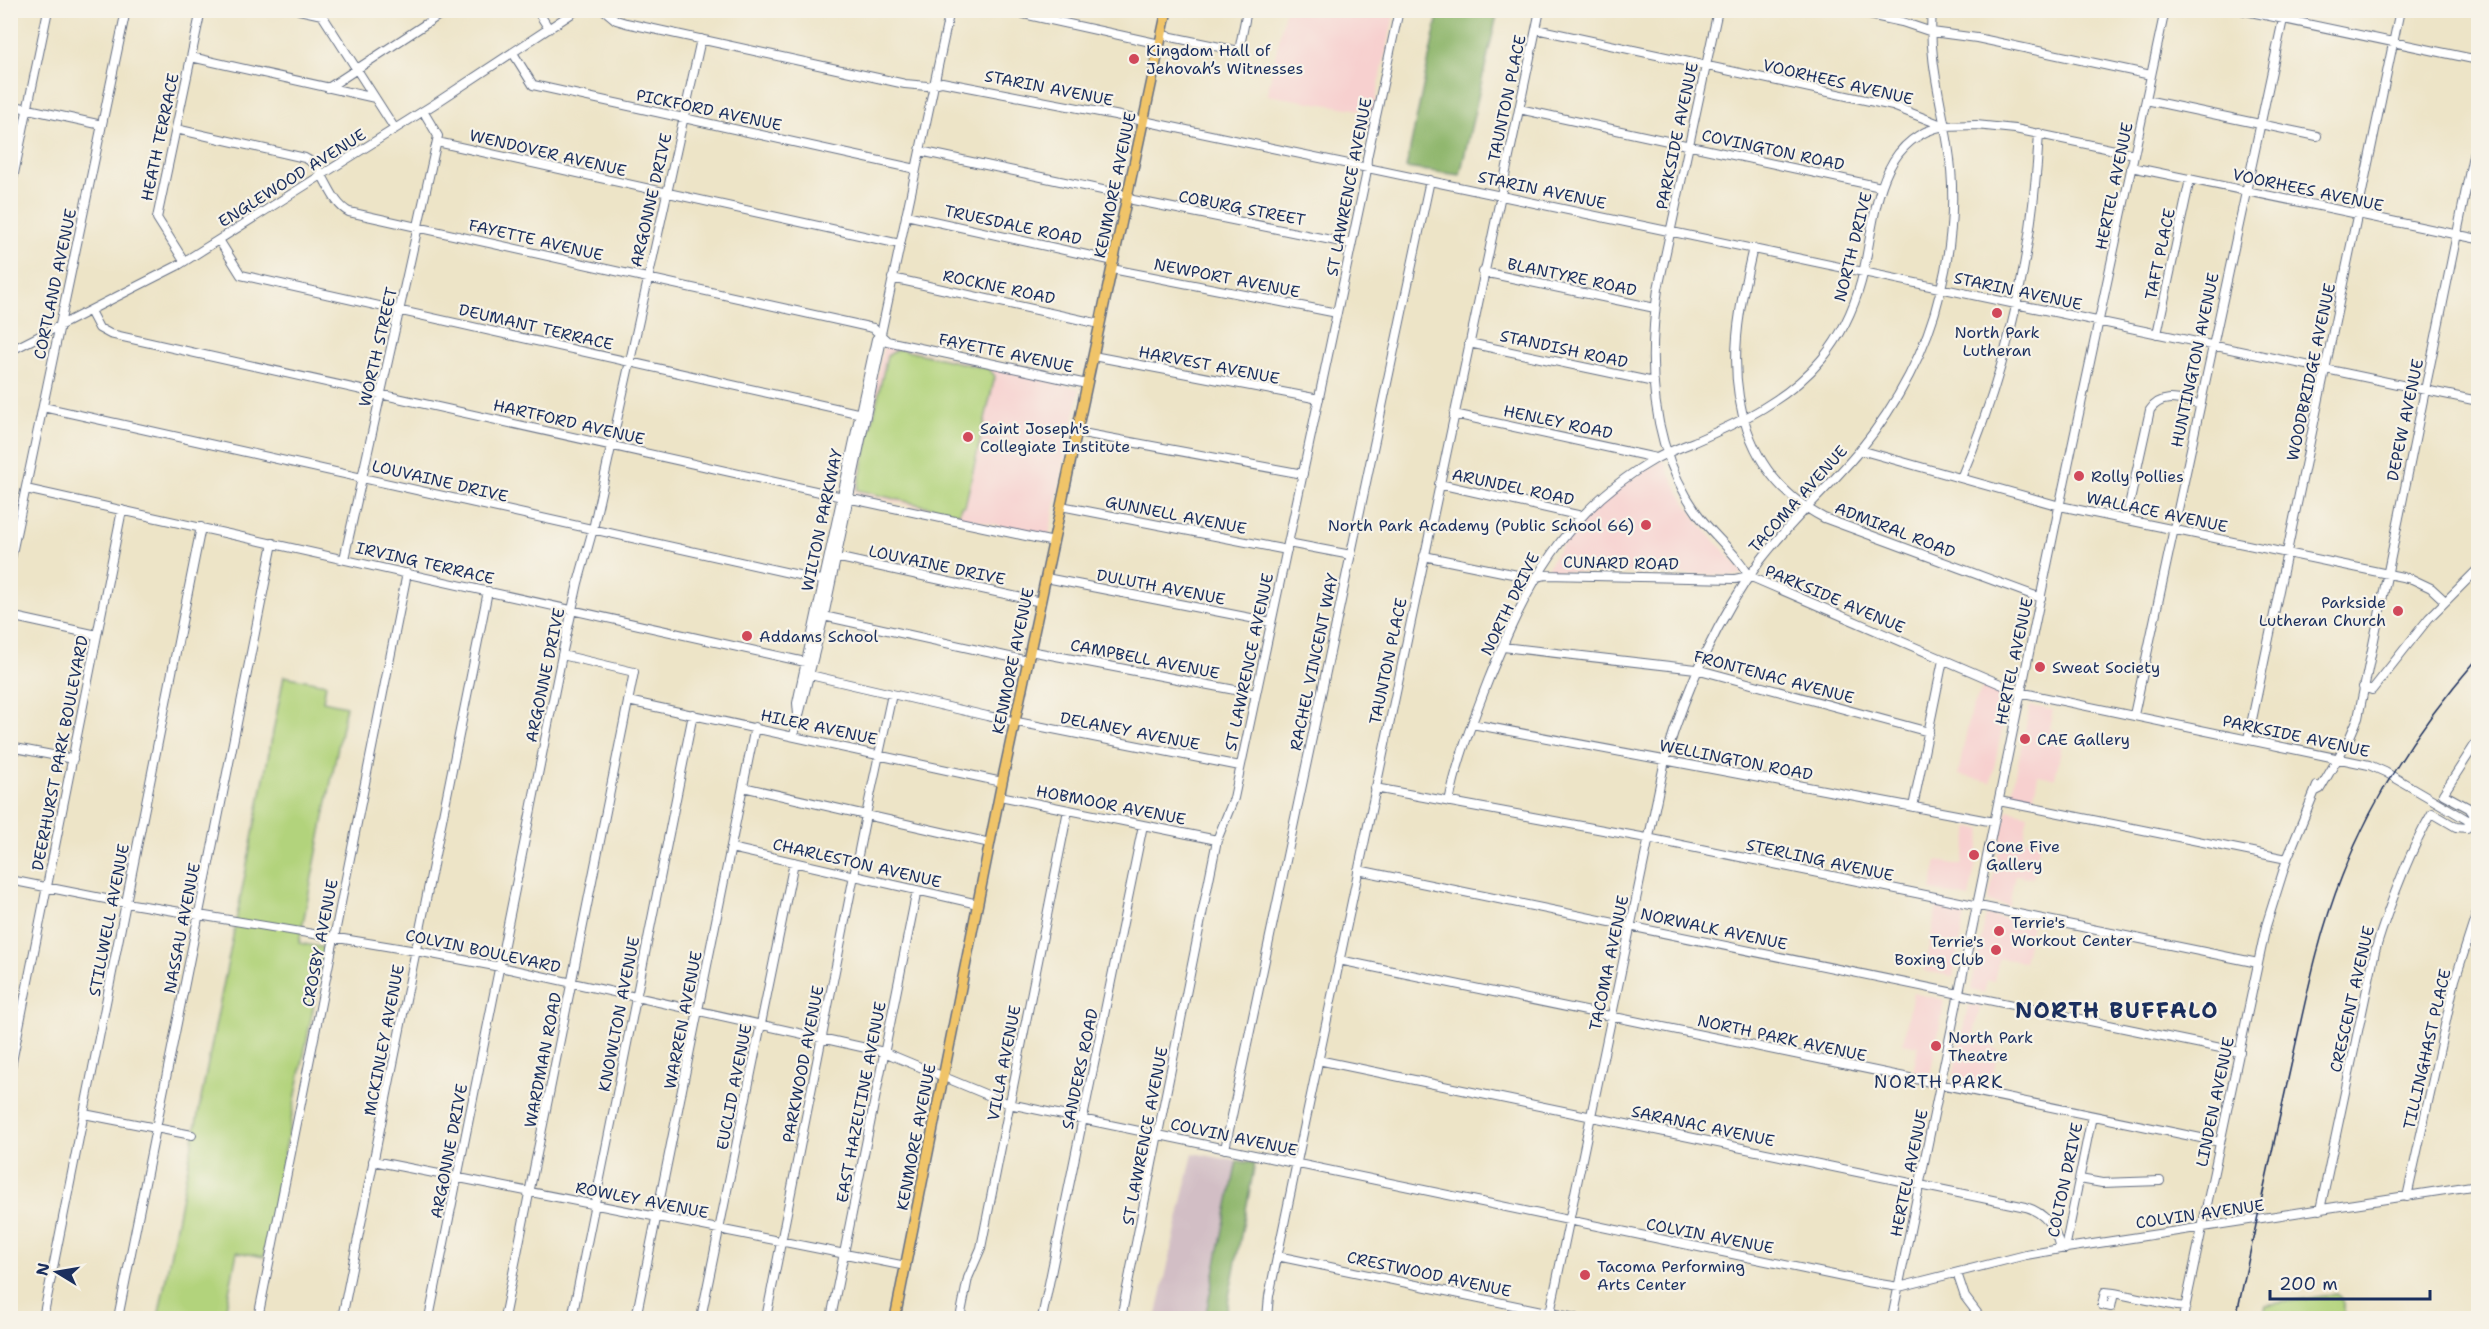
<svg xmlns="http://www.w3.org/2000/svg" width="2489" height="1329" font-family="'Shantell Sans',sans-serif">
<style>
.built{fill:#f7d0cf}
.industrial{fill:#d2bec5}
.green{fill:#b2d37b;stroke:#66816c;stroke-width:1.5}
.forest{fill:#8db56b;stroke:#547264;stroke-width:1.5}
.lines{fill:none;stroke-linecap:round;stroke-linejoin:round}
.minor-casing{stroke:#646e83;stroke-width:10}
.major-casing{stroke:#646e83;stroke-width:12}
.minor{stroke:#fff;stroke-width:8}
.major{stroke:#f0c469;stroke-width:9}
.rail{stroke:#1b2f5e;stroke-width:1.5}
.poi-dot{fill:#d1495b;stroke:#f7f3e8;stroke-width:2}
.labels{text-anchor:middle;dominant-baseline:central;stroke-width:4.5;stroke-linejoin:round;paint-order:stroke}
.poi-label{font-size:16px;fill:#1b2f5e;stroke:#f7f3e8;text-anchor:start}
.street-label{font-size:16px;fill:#1b2f5e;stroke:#f7f3e8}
.neighbourhood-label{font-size:18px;letter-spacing:1.5px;fill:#1b2f5e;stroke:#f7f3e8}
.district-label{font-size:22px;font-weight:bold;letter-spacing:1.5px;fill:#1b2f5e;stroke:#f7f3e8}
</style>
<rect width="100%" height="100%" fill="#f7f3e8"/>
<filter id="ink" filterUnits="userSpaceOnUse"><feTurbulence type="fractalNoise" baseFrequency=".0167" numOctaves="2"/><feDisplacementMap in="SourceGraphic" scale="12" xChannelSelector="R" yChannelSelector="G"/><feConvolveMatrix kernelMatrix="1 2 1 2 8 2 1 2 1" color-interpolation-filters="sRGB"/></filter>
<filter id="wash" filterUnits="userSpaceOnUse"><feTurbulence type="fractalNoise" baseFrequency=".008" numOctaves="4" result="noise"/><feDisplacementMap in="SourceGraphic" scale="24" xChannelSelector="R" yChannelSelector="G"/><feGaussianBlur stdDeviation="1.35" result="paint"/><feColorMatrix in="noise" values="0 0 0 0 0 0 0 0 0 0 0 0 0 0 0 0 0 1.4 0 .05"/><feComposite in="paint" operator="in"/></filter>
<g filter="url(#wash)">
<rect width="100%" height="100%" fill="#ede4c7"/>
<path class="built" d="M1285,11H1395L1373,112L1267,95Z
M887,345L1028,375L1080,389L1049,535L1045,536L855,493L854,490L883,348Z
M1663,460L1680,494L1699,523L1744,573L1739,576L1546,571L1555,554L1587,515L1619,486Z
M1983,686L2008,699L1991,782L1958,775L1970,714Z
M2030,706L2053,710L2049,729L2057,731L2055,743L2062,745L2055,778L2038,775L2033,801L2011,797Z
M2007,810L2028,815L2023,839L2040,843L2033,878L2015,875L2009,906L1988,902Z
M1970,826L1982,830L1969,898L1931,890L1937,861L1962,865Z
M1937,905L1964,910L1965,914L1953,976L1924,971Z
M1986,915L2032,925L2024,962L1999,958L1994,981L1987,980L1984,993L1971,990Z
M1913,993L1945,1000L1930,1075L1913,1072L1918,1046L1903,1043Z
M1972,1005L1980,1006L1974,1035L1994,1039L1992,1048L1998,1050L1990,1089L1952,1081L1968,1006Z"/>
<path class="industrial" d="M1193,1153L1237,1161L1205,1318H1156Z"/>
<path class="green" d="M898,349L989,369L995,376L965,506H961L959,514L857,490L887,356Z
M284,676L326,684L323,701L346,706L299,943L325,948L264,1257L237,1252L224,1318H158Z
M2336,1294L2344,1303V1318H2263L2266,1305Z"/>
<path class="forest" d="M1439,11H1498L1460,175L1406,168Z
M1237,1161L1255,1163L1225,1318H1205Z"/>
</g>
<g filter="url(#ink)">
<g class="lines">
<g class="minor-casing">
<path id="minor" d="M299,10L322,15L395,129
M537,10L549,29
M604,10L616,20L626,23L905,84L927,86L942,82L1115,115L2478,401
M1005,10L1160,44
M1718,10L1658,289C1647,365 1651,448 1697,513C1712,535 1736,552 1749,576L2019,692L2369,765L2385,772L2478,826
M1846,10L1902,22L1932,32L1977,38L2151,75
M2241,10L2478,60
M1536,29L1893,106L1944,126L1976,125L2015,129L2134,154
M1162,35L1239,51L1247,10
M513,53L533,85L916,169
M191,57L375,98
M328,88L447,10
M2146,100L2317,136
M10,105L102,125
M1519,109L1881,187
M176,129L305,158C326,168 328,201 349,212L873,328L887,341L1087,384
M437,142L900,244
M920,151L1121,194L1133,200L1351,244
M2131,167L2478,239
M10,193L48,10
M906,215L1114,261
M219,240L241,275L866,415
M1753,248C1748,269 1743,290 1740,312C1727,394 1745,477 1824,518L2041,598
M184,261L157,218L201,10
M1112,269L1337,313
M1483,272L1655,308
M892,278L1100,324
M90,311L99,328L110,334L847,498L1054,542
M2157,334L2190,179
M1469,343L1654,382
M10,351L177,266L436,103L577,10
M1093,356L1319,399
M43,407L830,582
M1454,414L1656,458
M1077,432L1303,474
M1860,450L2060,506L2412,579L2431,588L2445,601
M1961,478C2008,368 2033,252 2039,133
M1439,484L1582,516
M26,489L805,662L810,675L987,716L1240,766
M1061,506L1287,550
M2126,519L2150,410C2162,392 2182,401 2199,404
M1288,543L1351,555
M831,556L1041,602
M1424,556L1532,578L1546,575L1735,579L1749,576
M344,559L438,136L423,111
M10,563L126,10
M1046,578L1271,622
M819,615L1028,661
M10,616L97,635
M1503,647L1696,669L1929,732
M1030,651L1256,694
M2363,687L2372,690L2429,618L2478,569
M892,694L866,815L990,843
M628,701L1002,782
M798,715L797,703L876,339L881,334
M2134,715L2285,10
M1472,724L1994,822
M794,735L824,616L881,344V334L950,10
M2248,739L2400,10
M10,747L73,759
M743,787L866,815L766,1318
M1375,788L1652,839L2258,963
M2316,791L2320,789L2349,739L2358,718L2478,131
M1000,796L1217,840
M1999,801L2287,859
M1449,802C1457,761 1473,720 1488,681C1526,587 1564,510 1657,458C1668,452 1681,447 1694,442C1742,421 1788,400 1822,359C1841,336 1853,311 1861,282C1876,226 1872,140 1944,126
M1913,807L1943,660
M731,848L978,904
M1358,870L2240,1052
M10,880L126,903L416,951L500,967L884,1052L1009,1104L1867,1282L1899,1287L2026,1255L2060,1249L2478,1185
M1339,960L2220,1142
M1318,1060L2026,1207C2046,1213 2056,1229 2060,1249
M10,1072L122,510
M84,1114L192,1135
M1225,1149L1430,180
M373,1161L906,1266
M2080,1179L2102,1183L2160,1181
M2407,1197L2455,980L2478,909
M2320,1210L2375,951C2390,903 2407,856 2432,813L2456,827L2467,828L2474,815L2469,808L2443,794L2478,740
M2065,1249L2092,1116
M1277,1256L1575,1318
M1957,1273L1965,1297L1981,1318
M2114,1293L2111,1307L2102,1305L2105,1292L2114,1293L2177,1306L2186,1307
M43,1318L201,527
M118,1318L273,543
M258,1318L407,573
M342,1318L488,591
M429,1318L562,655L578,583L593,529L701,39
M504,1318L634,672L562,655
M572,1318L693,714
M636,1318L755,727
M701,1318L794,862
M831,1318L917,890
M960,1318L968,1278L981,1248L1068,810
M1042,1318L1143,825
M1121,1318L1217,840L1234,798L1366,176L1367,158L1399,10
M1267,1318L1269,1296L1298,1157L1540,10
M1549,1318L1665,760C1686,689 1716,621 1760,561C1790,521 1829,488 1860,450C1897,405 1927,349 1940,293C1952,245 1956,194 1948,145C1941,100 1928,57 1932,10
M1892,1318L2057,517L2165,10
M2183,1318L2266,926L2287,859L2317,786"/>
</g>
<g class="major-casing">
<path id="major" d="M895,1318L1002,782L1167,10"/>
</g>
<use href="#minor" class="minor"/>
<use href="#major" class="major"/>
<path class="rail" d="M2236,1318C2254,1232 2273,1147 2292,1061C2306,999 2318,936 2342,876C2373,796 2422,722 2478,658"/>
</g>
</g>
<g class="poi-dot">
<circle cx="1134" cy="59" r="6"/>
<circle cx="1997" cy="313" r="6"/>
<circle cx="968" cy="437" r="6"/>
<circle cx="2079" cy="476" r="6"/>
<circle cx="1646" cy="525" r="6"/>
<circle cx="2398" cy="611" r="6"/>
<circle cx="747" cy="636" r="6"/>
<circle cx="2040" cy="667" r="6"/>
<circle cx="2025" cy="739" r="6"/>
<circle cx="1974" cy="855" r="6"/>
<circle cx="1999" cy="931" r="6"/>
<circle cx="1996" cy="950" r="6"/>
<circle cx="1936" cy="1046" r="6"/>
<circle cx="1585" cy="1275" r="6"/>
</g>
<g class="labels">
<g class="poi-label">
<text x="1146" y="50">Kingdom Hall of<tspan x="1146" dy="18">Jehovah’s Witnesses</tspan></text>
<text x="1997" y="332" text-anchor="middle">North Park<tspan x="1997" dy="18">Lutheran</tspan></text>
<text x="980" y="428">Saint Joseph's<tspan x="980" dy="18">Collegiate Institute</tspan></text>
<text x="2091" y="476">Rolly Pollies</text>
<text x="1634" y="525" text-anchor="end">North Park Academy (Public School 66)</text>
<text x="2386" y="602" text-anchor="end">Parkside<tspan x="2386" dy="18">Lutheran Church</tspan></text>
<text x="759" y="636">Addams School</text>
<text x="2052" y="667">Sweat Society</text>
<text x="2037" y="739">CAE Gallery</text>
<text x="1986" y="846">Cone Five<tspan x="1986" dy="18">Gallery</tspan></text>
<text x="2011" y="922">Terrie's<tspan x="2011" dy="18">Workout Center</tspan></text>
<text x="1984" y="941" text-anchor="end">Terrie's<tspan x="1984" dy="18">Boxing Club</tspan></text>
<text x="1948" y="1037">North Park<tspan x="1948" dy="18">Theatre</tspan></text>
<text x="1597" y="1266">Tacoma Performing<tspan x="1597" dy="18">Arts Center</tspan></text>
</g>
<g class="street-label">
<text transform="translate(1838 82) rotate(13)">VOORHEES AVENUE</text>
<text transform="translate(1049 88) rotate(11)">STARIN AVENUE</text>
<text transform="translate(1507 98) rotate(-78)">TAUNTON PLACE</text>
<text transform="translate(709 110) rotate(12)">PICKFORD AVENUE</text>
<text transform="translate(1677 136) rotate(-78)">PARKSIDE AVENUE</text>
<text transform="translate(160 137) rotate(-78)">HEATH TERRACE</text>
<text transform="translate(1773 150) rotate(12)">COVINGTON ROAD</text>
<text transform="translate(548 153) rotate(13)">WENDOVER AVENUE</text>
<text transform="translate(292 178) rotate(-32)">ENGLEWOOD AVENUE</text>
<text transform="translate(1115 185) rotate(-78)">KENMORE AVENUE</text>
<text transform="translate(2114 186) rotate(-78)">HERTEL AVENUE</text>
<text transform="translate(1349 187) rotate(-79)">ST LAWRENCE AVENUE</text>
<text transform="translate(1542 190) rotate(12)">STARIN AVENUE</text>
<text transform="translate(2308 190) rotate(12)">VOORHEES AVENUE</text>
<text transform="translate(651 200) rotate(-77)">ARGONNE DRIVE</text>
<text transform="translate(1242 208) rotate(11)">COBURG STREET</text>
<text transform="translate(1013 225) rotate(12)">TRUESDALE ROAD</text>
<text transform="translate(536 240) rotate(13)">FAYETTE AVENUE</text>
<text transform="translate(1853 247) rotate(-76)">NORTH DRIVE</text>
<text transform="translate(2160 254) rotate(-78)">TAFT PLACE</text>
<text transform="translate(1572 277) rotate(12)">BLANTYRE ROAD</text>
<text transform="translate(1227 278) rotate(11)">NEWPORT AVENUE</text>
<text transform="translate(55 284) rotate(-78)">CORTLAND AVENUE</text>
<text transform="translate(999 287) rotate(12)">ROCKNE ROAD</text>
<text transform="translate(2018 291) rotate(12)">STARIN AVENUE</text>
<text transform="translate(536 327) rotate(13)">DEUMANT TERRACE</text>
<text transform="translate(378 347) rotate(-77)">WORTH STREET</text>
<text transform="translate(1564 349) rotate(12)">STANDISH ROAD</text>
<text transform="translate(1006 353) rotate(12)">FAYETTE AVENUE</text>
<text transform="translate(2195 360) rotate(-78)">HUNTINGTON AVENUE</text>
<text transform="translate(1209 365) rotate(11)">HARVEST AVENUE</text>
<text transform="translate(2311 372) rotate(-78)">WOODBRIDGE AVENUE</text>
<text transform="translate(2405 420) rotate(-78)">DEPEW AVENUE</text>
<text transform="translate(569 422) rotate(13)">HARTFORD AVENUE</text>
<text transform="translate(1558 422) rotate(12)">HENLEY ROAD</text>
<text transform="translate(440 481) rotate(13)">LOUVAINE DRIVE</text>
<text transform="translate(1513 487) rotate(12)">ARUNDEL ROAD</text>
<text transform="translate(1798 499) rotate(-48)">TACOMA AVENUE</text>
<text transform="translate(2157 512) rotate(12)">WALLACE AVENUE</text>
<text transform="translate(1176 515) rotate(11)">GUNNELL AVENUE</text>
<text transform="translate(822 520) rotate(-78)">WILTON PARKWAY</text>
<text transform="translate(1895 530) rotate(21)">ADMIRAL ROAD</text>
<text transform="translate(425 563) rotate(13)">IRVING TERRACE</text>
<text transform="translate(1621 563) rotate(1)">CUNARD ROAD</text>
<text transform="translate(937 565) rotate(12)">LOUVAINE DRIVE</text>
<text transform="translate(1161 587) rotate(11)">DULUTH AVENUE</text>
<text transform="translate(1835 599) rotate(23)">PARKSIDE AVENUE</text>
<text transform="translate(1510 604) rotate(-64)">NORTH DRIVE</text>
<text transform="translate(1145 659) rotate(11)">CAMPBELL AVENUE</text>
<text transform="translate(1013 661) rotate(-78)">KENMORE AVENUE</text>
<text transform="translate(1388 661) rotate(-78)">TAUNTON PLACE</text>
<text transform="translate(2014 661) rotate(-78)">HERTEL AVENUE</text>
<text transform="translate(1249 662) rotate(-78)">ST LAWRENCE AVENUE</text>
<text transform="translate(1314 662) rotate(-78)">RACHEL VINCENT WAY</text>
<text transform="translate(545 675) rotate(-78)">ARGONNE DRIVE</text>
<text transform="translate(1774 677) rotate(15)">FRONTENAC AVENUE</text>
<text transform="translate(819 727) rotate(12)">HILER AVENUE</text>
<text transform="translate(1130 731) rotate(11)">DELANEY AVENUE</text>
<text transform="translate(2296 736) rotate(12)">PARKSIDE AVENUE</text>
<text transform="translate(60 753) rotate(-79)">DEERHURST PARK BOULEVARD</text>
<text transform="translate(1736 760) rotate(11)">WELLINGTON ROAD</text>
<text transform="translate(1111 805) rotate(11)">HOBMOOR AVENUE</text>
<text transform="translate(1820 860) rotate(12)">STERLING AVENUE</text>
<text transform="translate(857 863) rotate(13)">CHARLESTON AVENUE</text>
<text transform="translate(109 920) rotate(-79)">STILLWELL AVENUE</text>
<text transform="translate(182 928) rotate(-79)">NASSAU AVENUE</text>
<text transform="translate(1714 929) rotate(12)">NORWALK AVENUE</text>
<text transform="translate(320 943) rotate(-79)">CROSBY AVENUE</text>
<text transform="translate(483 951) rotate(12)">COLVIN BOULEVARD</text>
<text transform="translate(1609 963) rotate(-78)">TACOMA AVENUE</text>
<text transform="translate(2352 999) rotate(-77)">CRESCENT AVENUE</text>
<text transform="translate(619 1014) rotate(-79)">KNOWLTON AVENUE</text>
<text transform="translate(683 1020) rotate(-79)">WARREN AVENUE</text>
<text transform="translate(1782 1038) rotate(12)">NORTH PARK AVENUE</text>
<text transform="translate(384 1040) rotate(-79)">MCKINLEY AVENUE</text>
<text transform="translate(2427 1049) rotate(-77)">TILLINGHAST PLACE</text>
<text transform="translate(543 1060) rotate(-79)">WARDMAN ROAD</text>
<text transform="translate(1004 1063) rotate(-79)">VILLA AVENUE</text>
<text transform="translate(803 1064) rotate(-79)">PARKWOOD AVENUE</text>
<text transform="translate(1080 1069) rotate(-78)">SANDERS ROAD</text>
<text transform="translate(734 1087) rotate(-79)">EUCLID AVENUE</text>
<text transform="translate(861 1102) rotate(-79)">EAST HAZELTINE AVENUE</text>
<text transform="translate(2215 1102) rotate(-78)">LINDEN AVENUE</text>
<text transform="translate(1703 1126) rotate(12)">SARANAC AVENUE</text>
<text transform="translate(1145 1136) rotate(-79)">ST LAWRENCE AVENUE</text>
<text transform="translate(916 1137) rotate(-79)">KENMORE AVENUE</text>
<text transform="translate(1234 1137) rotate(12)">COLVIN AVENUE</text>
<text transform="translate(449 1151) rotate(-79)">ARGONNE DRIVE</text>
<text transform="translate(1909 1173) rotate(-78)">HERTEL AVENUE</text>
<text transform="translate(2065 1180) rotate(-78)">COLTON DRIVE</text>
<text transform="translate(642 1200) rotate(11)">ROWLEY AVENUE</text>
<text transform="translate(2200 1214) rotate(-8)">COLVIN AVENUE</text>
<text transform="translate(1710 1236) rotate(11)">COLVIN AVENUE</text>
<text transform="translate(1429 1274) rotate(12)">CRESTWOOD AVENUE</text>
</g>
<g class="neighbourhood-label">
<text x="1939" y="1082">NORTH PARK</text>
</g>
<g class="district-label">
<text x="2117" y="1010">NORTH BUFFALO</text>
</g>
</g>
<rect width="2489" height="1329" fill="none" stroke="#f7f3e8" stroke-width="36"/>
<g transform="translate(57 1272) rotate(281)" stroke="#f7f3e8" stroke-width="4.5" paint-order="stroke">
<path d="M0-4.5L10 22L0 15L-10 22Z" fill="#1b2f5e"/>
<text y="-9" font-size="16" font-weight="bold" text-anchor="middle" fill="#1b2f5e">N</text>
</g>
<path d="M2270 1290v9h160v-9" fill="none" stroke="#1b2f5e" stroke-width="3"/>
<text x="2279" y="1290" font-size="18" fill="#1b2f5e" stroke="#f7f3e8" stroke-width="4.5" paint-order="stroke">200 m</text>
</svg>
